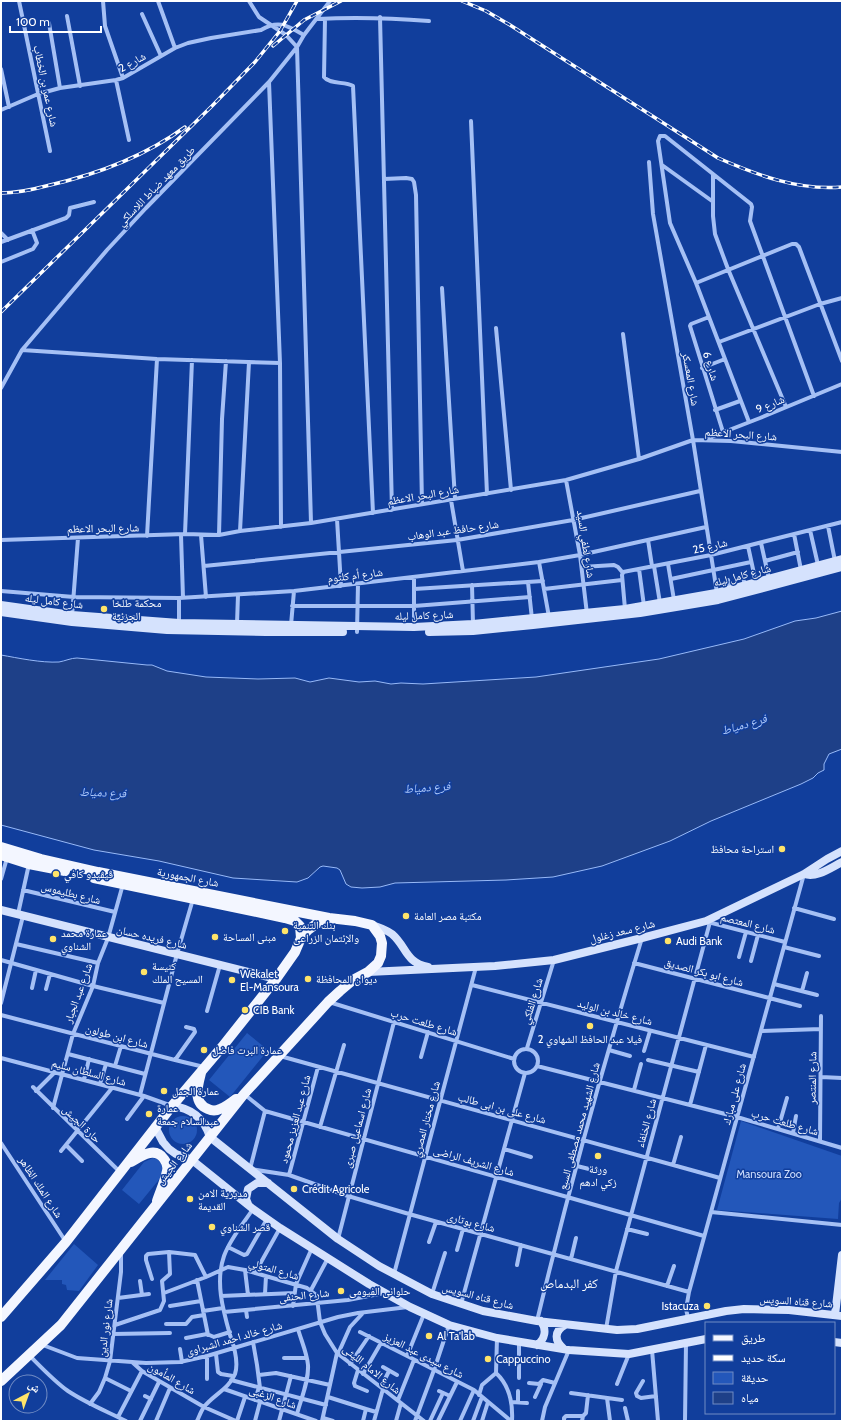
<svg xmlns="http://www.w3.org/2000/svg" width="843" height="1422" font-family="Cabin,'Noto Naskh Arabic',sans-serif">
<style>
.green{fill:#2357ba}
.water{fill:#1e4088;stroke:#97b9f8}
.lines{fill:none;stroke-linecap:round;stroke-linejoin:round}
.street{stroke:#a5c0f5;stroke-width:4}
.secondary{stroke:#d5e2fd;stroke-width:8}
.primary{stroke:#f3f6ff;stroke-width:10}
.rail-casing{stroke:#fff;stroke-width:3.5}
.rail{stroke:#113e9c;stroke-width:2;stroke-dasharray:6;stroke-linecap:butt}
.poi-dot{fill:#ffe469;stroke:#113e9c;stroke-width:1.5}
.labels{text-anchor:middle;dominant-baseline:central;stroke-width:3;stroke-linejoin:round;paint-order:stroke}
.street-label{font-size:11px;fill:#fff;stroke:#113e9c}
.poi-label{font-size:11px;fill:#fff;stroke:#113e9c;text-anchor:start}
.park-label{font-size:11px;fill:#cedefe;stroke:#113e9c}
.water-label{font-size:12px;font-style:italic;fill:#b1cbfb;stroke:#113e9c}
.quarter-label{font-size:13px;fill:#fff;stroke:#113e9c}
</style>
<rect width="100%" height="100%" fill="#113e9c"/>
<path class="green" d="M247,1033L268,1050L230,1097L209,1080Z
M169 1130a14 14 0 1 1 28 0a14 14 0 1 1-28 0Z
M741,1121L842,1156V1198L839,1203L838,1219L717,1210Z
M153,1158L157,1159L163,1166L162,1176L139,1204L122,1190L144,1162Z
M74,1244L98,1265L79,1291L67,1290L66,1285L62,1284V1280H45Z"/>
<path class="water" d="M842,611V749L829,754L824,764V770L818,773L813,778L801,784L711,821L670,841L602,866L553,877L506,880L395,883L380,887L362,888L351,887L346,884L340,870L337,868L323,866L320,867L308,878L297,882L233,878L159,861L94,850L1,825V655C18,658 41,663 59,662C65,661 71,658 77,658L147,665H152L167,671L206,677L258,679L295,678L310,682L329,678L359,682L375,681L391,684L401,683L423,684L536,677L659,659L744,639L795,621L816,618Z"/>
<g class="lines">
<path class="street" d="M19,1L50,151
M103,1L105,26L123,78
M158,1L175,48
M249,1L259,17L286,35L297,47L311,523
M142,14L161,56
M67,16L80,86
M380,17L392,510
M317,19C357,17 390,18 429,21
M325,19L324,77C330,85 345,81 353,86L373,513
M49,23L60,88
M1,69L9,107
M116,80L129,140
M269,82L280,363L281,527
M1,110L38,94L60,88L116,80L123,78L175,48L188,43L211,38L261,30C279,19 288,26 304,35
M471,121L487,494
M649,162L653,214L693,440L717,593
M662,165L712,201
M713,175V216L715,234L728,269L786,407
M384,179L406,178L412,179L414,182L416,195L422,504
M1,233L8,240
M1,242L66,218L69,215L70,208L94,202
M1,262L28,251L33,249L37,243L32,230
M696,283L792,244H796L799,247L842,361
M442,288L455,499
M709,317L691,324L690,326L723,432
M496,328L511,490
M623,334L639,459
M719,342L820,304L842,298
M22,350L157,359L280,363
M702,368L725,359
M1,388L22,350L107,250L146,208L269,82L297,47L304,35L330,1
M715,410L740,401
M749,422L696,283L670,223L658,141L660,136H665L751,204L752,207L750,221L814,396
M706,439L760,418L842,384
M566,480L580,555L587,614
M451,500L463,571
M337,519L341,586
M828,526L835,561
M810,530L818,565
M240,531L249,362
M185,534L192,360
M794,534L801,570
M181,535L183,598
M201,535L206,597
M219,535L222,419L226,361
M147,536L157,359
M1,540L185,534L219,535L240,531L311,523L566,480L639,459L693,440L731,441L842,452
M648,540L652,566
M761,543L769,579
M748,546L756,583
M765,561L798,552
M539,562L549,617
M668,564L674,600
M204,566L457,540L573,520L700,491
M654,566L660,603
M582,567L614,565L618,567L623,573
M639,569L644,606
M742,574L745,585
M414,577V627
M671,579L751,562
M728,580L730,589
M528,582L532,619
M472,585L473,624
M414,589L543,581
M544,589L622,580
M1,591L74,597L179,598L294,591L539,562L580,555L706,527
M292,606H414L530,597
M625,609L622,575L623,572L711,555L842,522
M72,616L78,538
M179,623V598
M237,624L238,595
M291,625L294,591
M357,632L358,584
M1,879L7,858
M23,890L115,912
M794,908L834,919
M18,914L29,864
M708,922L785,942
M16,944L98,963
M784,947L819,956
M739,957L746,932
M1,960L93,986L164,1003
M751,961L758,935
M634,963L800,1006
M774,984L817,995
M472,985L754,1057
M32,988L36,970
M46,989L50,974
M802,991L807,973
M329,1002L514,1059
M1,1003L23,916
M207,1011L220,965
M1,1015L175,1060L204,1067
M761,1031L821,1029
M527,1048L554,960
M514 1061a12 12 0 1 1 24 0a12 12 0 1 1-24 0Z
M609,1050L630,1056
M644,1051L650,1031
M68,1054L145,1074
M280,1056L720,1178
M421,1057L428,1032
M1,1058L144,1096L172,1106
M175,1060L195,1032L194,1029L186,1027
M648,1060L699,1072
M115,1066L121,1046
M537,1066L737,1117L842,1148
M821,1077L842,1078
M84,1080L89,1059
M100,1084L106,1064
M33,1087L120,1172
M634,1090L641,1064
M36,1091L55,1072
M244,1094L265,1111L704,1236
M140,1095L177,954L193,899
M690,1105L706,1045
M53,1108L73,1034L93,986L98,963L108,938L123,884
M265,1111L250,1169L289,1175L348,1196L409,1214L689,1292
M127,1119L144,1096
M320,1127L344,1045
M778,1129L787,1098
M793,1133L796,1116
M820,1141L821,1016
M1,1143L66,1242
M66,1145L82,1161
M504,1149L531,1157
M61,1151L112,1088
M673,1165L681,1137
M577,1166L601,1172
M289,1175L318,1067
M711,1212L842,1225
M627,1229L647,1234
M338,1239L394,1022
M429,1242L436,1222
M228,1247L244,1255L247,1254L267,1219
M457,1250L463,1229
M571,1259L576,1238
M517,1265L521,1245
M245,1270L248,1295
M255,1273L280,1228
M394,1274L476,967
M152,1279L146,1260V1256L148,1254L169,1252L195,1255L206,1277
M197,1280L208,1335
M140,1281L142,1295
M667,1286L674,1266
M311,1290L328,1258
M164,1293L206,1277L228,1267L245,1270L307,1288L315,1294L317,1298L320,1322L325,1334L337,1353L424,1421
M265,1294L266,1276
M432,1294L445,1253
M221,1296L294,1293
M118,1298L149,1294
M461,1304L525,1073
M170,1306L201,1301
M293,1306L296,1284L312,1248
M246,1310L247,1317
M203,1311L223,1308
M224,1312L348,1300L384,1293
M688,1318L686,1309L689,1292L804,874
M537,1321C568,1192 603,1065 642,938
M166,1324H186L192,1317L204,1315
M115,1325L160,1310L164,1301L162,1281L170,1274L169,1252
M606,1329L616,1271L710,922
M360,1332L474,1390L511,1421
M113,1334L170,1333
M186,1338L207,1334L214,1337L230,1332
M253,1342L257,1365L260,1388
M40,1344L77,1358L146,1363L180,1362L207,1356L338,1317L358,1313L408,1307
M180,1349L182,1362
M652,1350L658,1421
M216,1354L218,1372L221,1374L233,1376
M338,1354L350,1327L363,1313
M29,1355C41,1367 54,1381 68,1391C86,1403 106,1411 126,1421
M407,1356L424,1314
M284,1358H306
M132,1362L142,1371L204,1407L236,1421
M350,1364L369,1336
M383,1367L397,1375
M358,1370L354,1383L355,1386L367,1391
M496,1373C510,1386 513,1403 512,1421
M363,1374L381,1343
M259,1375L276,1373L330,1385
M105,1378L131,1391
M519,1378V1342
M207,1379V1356
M231,1380L326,1405
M643,1381L636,1393L637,1396L641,1398L656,1396
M529,1383L539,1384L543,1380L555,1383
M617,1384L629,1354
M381,1387L389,1371
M224,1389L316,1421
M439,1391L450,1396
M571,1393L622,1400
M479,1395L482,1385L496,1373L497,1338
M145,1396L151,1399
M328,1397L366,1409
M535,1397L541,1384
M607,1398L610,1421
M255,1400L259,1387
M398,1400L414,1360
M512,1402L527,1403
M518,1402V1391
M90,1404L99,1392L105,1378L110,1361L121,1272V1252
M625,1408L628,1421
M297,1414C301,1399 309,1381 308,1365C307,1353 301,1340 298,1329
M118,1417L142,1371
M323,1418L333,1421
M140,1421L159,1382
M156,1421L170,1388
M197,1421C199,1417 201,1411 204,1407C213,1395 229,1389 235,1374C239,1362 234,1346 230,1335C223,1310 215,1282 224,1256C230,1239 243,1224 253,1209
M237,1421L245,1397
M255,1421L260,1402
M279,1421L291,1376
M322,1421L337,1353
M363,1421L366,1409L376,1412
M374,1421L383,1389
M396,1421L401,1403
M415,1421L434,1370L449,1325
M430,1421L443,1393
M438,1421L457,1382
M460,1421L474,1390
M473,1421L482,1397
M482,1421L488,1402
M542,1421L545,1407L569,1350
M564,1421V1418L566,1416H583
M582,1421L583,1416L586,1413L588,1395
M685,1421L686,1343"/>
<path class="secondary" d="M1,605L72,615L179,623L414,627L473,624L625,609L716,593L842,559
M1,612L72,622L167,630L266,632H343
M429,632L473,631L533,625L640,613L718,600L842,567
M804,874C817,878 830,868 842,862
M1,910L276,979
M372,925C379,927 386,930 392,934C407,947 405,962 428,967
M368,972L495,966L554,960L642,938L706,921L804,874L827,859L842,851
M172,1106C191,1108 204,1118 210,1137L338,1239L379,1266L432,1294L483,1311L537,1321L617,1330L637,1329L726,1311L744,1309L789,1310L842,1316
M155,1127L163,1142L169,1149L176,1154L192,1160L253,1209L280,1228L369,1284L410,1307L449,1325L497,1338L569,1350L629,1354L706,1339
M248,1204L246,1199L248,1189L257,1183H268
M835,1315L842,1255
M834,1342L842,1343
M537,1345C545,1339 547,1330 541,1321
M564,1349C554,1341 554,1331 565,1325"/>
<path class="primary" d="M1,847L41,859L98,872L329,918L355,921L372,925L380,936L382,943L381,956L378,963L368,972L353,980L340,991L328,1002L244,1094L61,1325L1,1381
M1,855L29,864L65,871
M94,878L285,918L295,921L300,926L301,938
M201,1073C198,1085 192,1103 208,1109C212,1111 216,1111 220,1109C226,1107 231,1103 236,1099
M131,1162C141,1156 155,1146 164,1159C167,1163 168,1167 167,1171C165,1181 160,1192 157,1201
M1,1317L66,1242L172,1106L222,1047L276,979L295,952L301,938L308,930L316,924L329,918"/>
<g class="rail-casing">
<path id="rail" d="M462,1L486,11L510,25L718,158C757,175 799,191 842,187
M273,46L304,20L341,1
M1,193C17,193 31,190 46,186C95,175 144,157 185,127
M1,312L212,106L255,62L280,31L297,1"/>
</g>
<use href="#rail" class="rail"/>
</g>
<g class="poi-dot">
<circle cx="104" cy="609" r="4"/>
<circle cx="782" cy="849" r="4"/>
<circle cx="56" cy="874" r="4"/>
<circle cx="406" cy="916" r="4"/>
<circle cx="285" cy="931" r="4"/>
<circle cx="215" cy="937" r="4"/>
<circle cx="53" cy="939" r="4"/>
<circle cx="668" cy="941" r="4"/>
<circle cx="144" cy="972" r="4"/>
<circle cx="308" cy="979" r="4"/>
<circle cx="232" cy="980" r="4"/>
<circle cx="245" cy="1010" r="4"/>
<circle cx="590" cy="1026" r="4"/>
<circle cx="204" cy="1050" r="4"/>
<circle cx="164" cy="1091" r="4"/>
<circle cx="149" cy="1114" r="4"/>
<circle cx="598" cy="1156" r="4"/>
<circle cx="294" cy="1189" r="4"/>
<circle cx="190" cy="1199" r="4"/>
<circle cx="212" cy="1227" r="4"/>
<circle cx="341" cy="1291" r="4"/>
<circle cx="707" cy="1306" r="4"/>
<circle cx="429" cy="1336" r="4"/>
<circle cx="488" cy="1359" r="4"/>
</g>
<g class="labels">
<g class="street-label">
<text transform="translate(132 62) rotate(-29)">شارع 2</text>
<text transform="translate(46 86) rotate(78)">شارع عمر بن الخطاب</text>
<text transform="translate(156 186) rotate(-46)">طريق معهد ضباط اللاسلكي</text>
<text transform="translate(711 366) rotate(73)">شارع 6</text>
<text transform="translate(691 379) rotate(80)">شارع المعسكر</text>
<text transform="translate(770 404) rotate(-22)">شارع 9</text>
<text transform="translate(741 434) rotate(4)">شارع البحر الاعظم</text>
<text transform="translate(423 495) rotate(-10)">شارع البحر الاعظم</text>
<text transform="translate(103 528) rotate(-1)">شارع البحر الاعظم</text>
<text transform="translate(453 530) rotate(-8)">شارع حافظ عبد الوهاب</text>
<text transform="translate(586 544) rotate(81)">شارع لطفي السيد</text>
<text transform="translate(710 546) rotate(-13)">شارع 25</text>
<text transform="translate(355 575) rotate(-7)">شارع أم كلثوم</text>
<text transform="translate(742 575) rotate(-15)">شارع كامل ليله</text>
<text transform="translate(54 601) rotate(7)">شارع كامل ليله</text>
<text transform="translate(424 615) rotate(-2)">شارع كامل ليله</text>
<text transform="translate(188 877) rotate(11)">شارع الجمهورية</text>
<text transform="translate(71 893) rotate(14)">شارع بطليموس</text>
<text transform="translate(748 923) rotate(14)">شارع المعتصم</text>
<text transform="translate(622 931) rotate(-14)">شارع سعد زغلول</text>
<text transform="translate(152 937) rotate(13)">شارع فريده حسان</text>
<text transform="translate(704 972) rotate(15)">شارع ابو بكر الصديق</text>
<text transform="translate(78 993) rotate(-70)">شارع عبد الجبار</text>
<text transform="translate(532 1001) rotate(-73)">شارع الفلكي</text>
<text transform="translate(615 1012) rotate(14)">شارع خالد بن الوليد</text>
<text transform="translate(424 1022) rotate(17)">شارع طلعت حرب</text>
<text transform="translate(117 1036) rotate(15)">شارع ابن طولون</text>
<text transform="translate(89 1072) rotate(15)">شارع السلطان سليم</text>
<text transform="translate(812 1078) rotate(-89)">شارع المنتصر</text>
<text transform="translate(734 1094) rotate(-75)">شارع على مبارك</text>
<text transform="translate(502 1108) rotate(15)">شارع على بن ابى طالب</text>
<text transform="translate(295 1119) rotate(-75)">شارع عبد العزيز محمود</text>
<text transform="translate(426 1119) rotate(-75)">شارع مختار المصري</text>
<text transform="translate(785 1122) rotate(16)">شارع طلعت حرب</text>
<text transform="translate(646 1123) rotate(-75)">شارع الخلفاء</text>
<text transform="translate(82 1124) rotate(44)">حارة الجيش</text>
<text transform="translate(579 1126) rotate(-75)">شارع الشهيد محمد مصطفى السبع</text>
<text transform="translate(357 1128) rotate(-75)">شارع اسماعيل صبرى</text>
<text transform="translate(474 1161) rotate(16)">شارع الشريف الراضى</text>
<text transform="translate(174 1163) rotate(-52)">شارع الجيش</text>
<text transform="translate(41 1187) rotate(57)">شارع الملك الظاهر</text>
<text transform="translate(471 1222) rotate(15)">شارع بوتارى</text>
<text transform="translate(274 1269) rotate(16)">شارع المتولي</text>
<text transform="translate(304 1295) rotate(-6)">شارع الحنفى</text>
<text transform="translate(478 1296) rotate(15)">شارع قناه السويس</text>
<text transform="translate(796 1301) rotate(4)">شارع قناه السويس</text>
<text transform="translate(105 1328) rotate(-83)">شارع نور الدين</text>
<text transform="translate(234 1338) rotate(-16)">شارع خالد احمد الشبراوى</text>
<text transform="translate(424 1355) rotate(27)">شارع سيدى عبد العزيز</text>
<text transform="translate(372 1369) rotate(39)">شارع الامام الليثى</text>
<text transform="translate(172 1378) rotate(30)">شارع المأمون</text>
<text transform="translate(273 1397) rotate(19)">شارع الزغبى</text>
</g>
<g class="poi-label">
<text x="112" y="603">محكمة طلخا<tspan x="112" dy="13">الجزئية</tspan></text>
<text x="774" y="849" text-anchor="end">استراحة محافظ</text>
<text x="64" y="874">ڤيڤيدو كافي</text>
<text x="414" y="916">مكتبة مصر العامة</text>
<text x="293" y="925">بنك التنمية<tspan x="293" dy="13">والإئتمان الزراعى</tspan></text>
<text x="61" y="933">عمارة محمد<tspan x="61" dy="13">الشناوي</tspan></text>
<text x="223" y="937">مبنى المساحة</text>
<text x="676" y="941">Audi Bank</text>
<text x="152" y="966">كنيسة<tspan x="152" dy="13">المسيح الملك</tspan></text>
<text x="240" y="974">Wekalet<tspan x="240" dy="13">El-Mansoura</tspan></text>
<text x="316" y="979">ديوان المحافظة</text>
<text x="253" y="1010">CIB Bank</text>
<text x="590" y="1039" text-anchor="middle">فيلا عبد الحافظ الشهاوي 2</text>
<text x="212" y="1050">عمارة البرت فاضل</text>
<text x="172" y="1091">عمارة الجمل</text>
<text x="157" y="1108">عمارة<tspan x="157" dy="13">عبدالسلام جمعة</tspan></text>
<text x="598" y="1169" text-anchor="middle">ورثة<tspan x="598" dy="13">زكي ادهم</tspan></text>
<text x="302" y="1189">Crédit Agricole</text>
<text x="198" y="1193">مديرية الامن<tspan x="198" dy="13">القديمة</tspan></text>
<text x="220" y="1227">قصر الشناوي</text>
<text x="349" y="1291">حلوانى الفيومى</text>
<text x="699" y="1306" text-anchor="end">Istacuza</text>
<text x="437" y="1336">Al Ta'lab</text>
<text x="496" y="1359">Cappuccino</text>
</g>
<g class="park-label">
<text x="769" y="1174">Mansoura Zoo</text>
</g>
<g class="water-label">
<text transform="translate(744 724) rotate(-16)">فرع دمياط</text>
<text transform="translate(427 787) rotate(-4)">فرع دمياط</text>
<text transform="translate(103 792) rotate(2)">فرع دمياط</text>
</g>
<g class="quarter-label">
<text x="569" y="1283">كفر البدماص</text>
</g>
</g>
<rect width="843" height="1422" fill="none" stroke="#ffffff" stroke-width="4"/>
<rect x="705" y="1322" width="130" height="92" fill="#113e9c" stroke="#708bc4"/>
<rect x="713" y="1335" width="20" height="6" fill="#f3f6ff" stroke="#708bc4"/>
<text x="741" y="1342" font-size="12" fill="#ffffff">طريق</text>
<rect x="713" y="1355" width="20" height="6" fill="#ffffff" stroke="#708bc4"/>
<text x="741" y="1362" font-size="12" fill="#ffffff">سكة حديد</text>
<rect x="713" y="1372" width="20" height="12" fill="#2357ba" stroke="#708bc4"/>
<text x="741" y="1382" font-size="12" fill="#ffffff">حديقة</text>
<rect x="713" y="1392" width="20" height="12" fill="#1e4088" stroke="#708bc4"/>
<text x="741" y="1402" font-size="12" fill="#ffffff">مياه</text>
<g transform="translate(28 1394) rotate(41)"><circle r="19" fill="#113e9c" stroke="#708bc4"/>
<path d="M0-3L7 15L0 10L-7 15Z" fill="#ffe469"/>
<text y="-6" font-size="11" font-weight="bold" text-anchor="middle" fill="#ffffff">ش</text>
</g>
<path d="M10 26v6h91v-6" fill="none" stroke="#ffffff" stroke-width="2"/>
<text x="16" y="26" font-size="12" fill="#ffffff" stroke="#113e9c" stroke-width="3" paint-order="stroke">100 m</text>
</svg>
